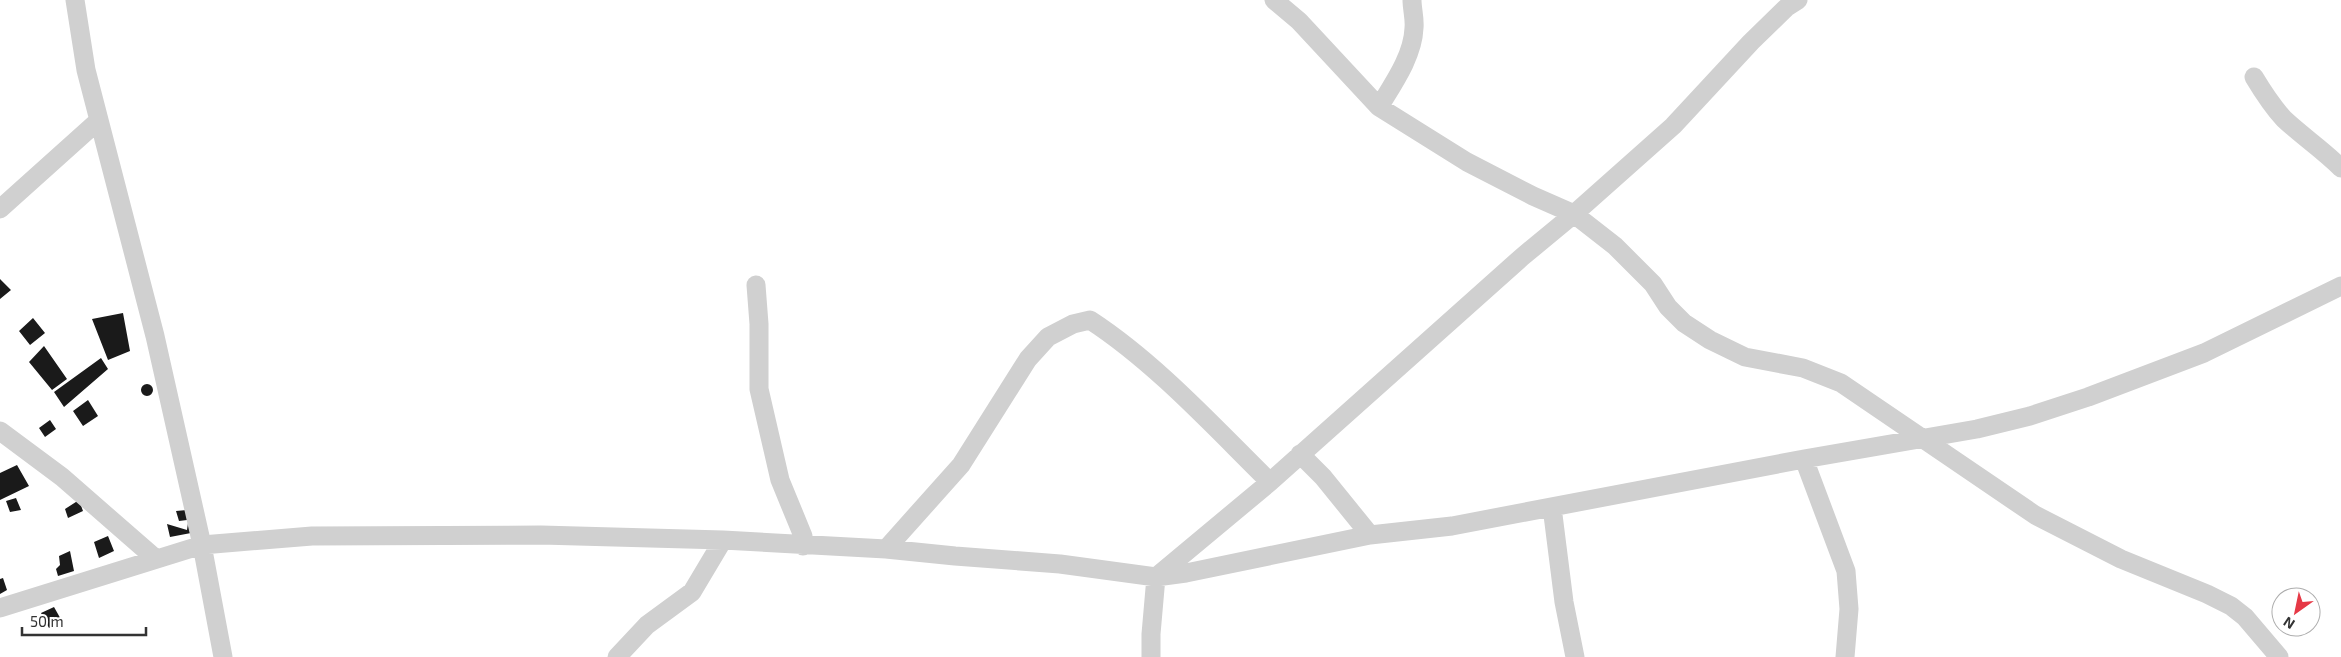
<svg xmlns="http://www.w3.org/2000/svg" width="2341" height="657" font-family="'Exo 2',sans-serif">
<style>
.building{fill:#1a1a1a}
.lines{fill:none;stroke-linecap:round;stroke-linejoin:round}
.street{stroke:#d0d0d0;stroke-width:19}
</style>
<rect width="100%" height="100%" fill="#fff"/>
<path class="building" d="M0,279L11,290L0,299Z
M123,313L130,351L108,360L92,319Z
M33,318L45,333L30,345L19,331Z
M44,346L67,379L52,390L29,362Z
M101,358L108,369L64,407L54,392Z
M141 390a6 6 0 1 1 12 0a6 6 0 1 1-12 0Z
M88,400L98,416L83,426L73,411Z
M50,420L56,429L45,437L39,428Z
M17,465L29,486L0,500V473Z
M16,498L21,510L10,512L6,501Z
M79,500L83,511L68,518L65,509Z
M187,510V520L179,521L176,511Z
M188,523L191,533L170,537L167,524L187,530Z
M108,536L114,551L99,558L94,542Z
M70,551L74,571L58,576L56,569L60,565L59,556Z
M3,578L7,590L0,594V579Z
M54,607L63,623L49,628L41,613Z"/>
<g class="lines">
<path class="street" d="M75,0L86,70L155,336L202,545L223,657
M1274,0L1299,21L1379,107L1467,162L1533,196L1574,214L1615,246L1653,284L1668,307L1684,323L1710,340L1745,357L1803,368L1841,383L2035,515L2121,559L2207,594L2231,606L2245,617L2279,657
M2254,77C2263,92 2272,106 2284,119C2302,136 2323,150 2341,168
M1379,107C1393,84 1413,56 1414,28C1415,19 1412,9 1412,0
M0,209L98,121
M756,285L759,324V389L780,480L803,536V546
M0,431L62,477L156,559
M1300,454L1323,477L1370,535
M1804,459L1846,571L1849,609L1845,657
M1552,507L1564,602L1575,657
M886,549L961,465L1028,359L1048,337L1073,324L1090,320C1156,363 1214,427 1270,482
M0,608L202,545L312,536L541,535L723,540L886,549L955,556L1060,564L1156,577L1186,573L1370,535L1452,526L1804,459L1977,429L2030,416L2088,397L2204,353L2341,286
M617,657L647,625L692,592L723,540
M1151,657V634L1156,577L1270,482L1522,257L1574,214L1673,126L1751,42L1787,7L1798,0"/>
</g>
<g transform="translate(2296 612) rotate(213)"><circle r="24" fill="#ffffff" stroke="#adadad"/>
<path d="M0-4L9 19L0 12L-9 19Z" fill="#e63946"/>
<text y="-8" font-size="14" font-weight="bold" text-anchor="middle" fill="#333333">N</text>
</g>
<path d="M22 627v8h124v-8" fill="none" stroke="#333333" stroke-width="2.5"/>
<text x="30" y="627" font-size="15" fill="#333333" stroke="#ffffff" stroke-width="4" paint-order="stroke">50 m</text>
</svg>
